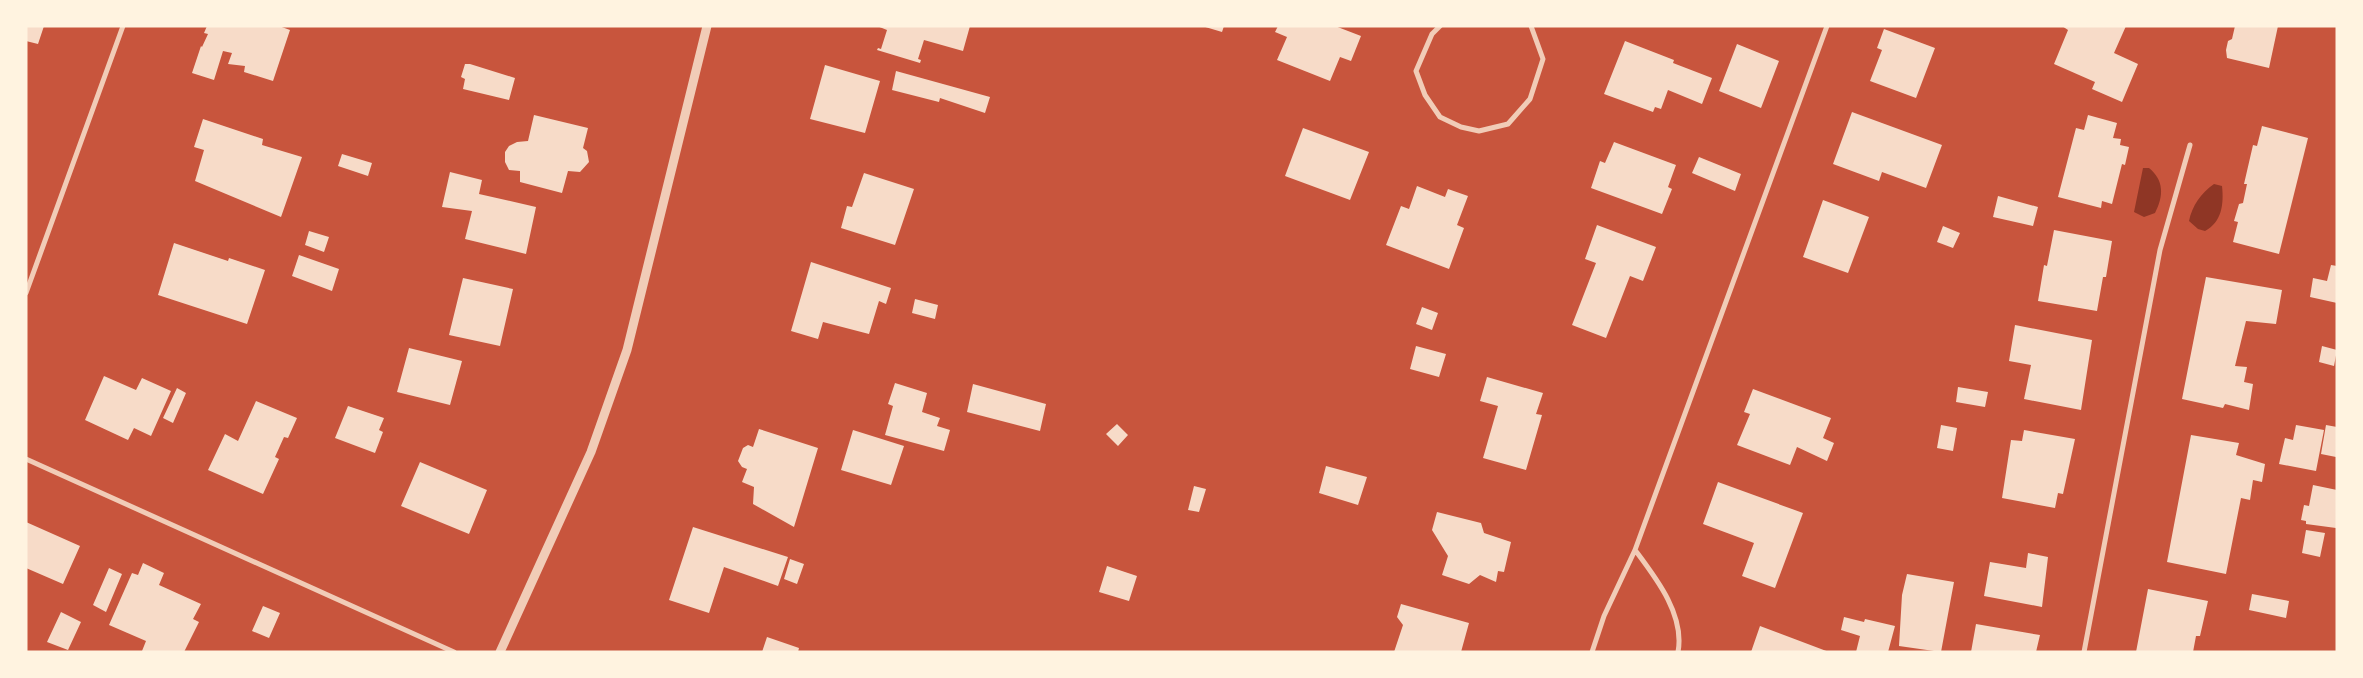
<svg xmlns="http://www.w3.org/2000/svg" width="2363" height="678" font-family="'DejaVu Sans',sans-serif">
<style>
.water{fill:#8f3625}
.building{fill:#f7dbc8}
.lines{fill:none;stroke-linecap:round;stroke-linejoin:round}
.minor{stroke:#f1ccb7;stroke-width:5}
.tertiary{stroke:#f1ccb7;stroke-width:9}
</style>
<rect width="100%" height="100%" fill="#c8553d"/>
<path class="water" d="M2143,168H2149C2164,180 2164,196 2155,213L2144,217L2134,212Z
M2214,184L2222,186C2224,204 2222,222 2205,231L2198,229L2189,221C2192,206 2201,193 2214,184Z"/>
<path class="building" d="M26,26H44L38,44L26,41Z
M207,26H279L290,30L273,81L244,72L245,66L228,64L232,53L223,51L214,80L192,73L201,46L202,47L208,34L204,33Z
M877,26H970L963,51L924,40L918,59L921,60L920,63L877,50L878,48L881,49L887,30Z
M1202,26H1224L1222,32Z
M1278,26H1335L1361,36L1351,61L1340,57L1330,81L1277,60L1287,37L1275,32Z
M2062,26H2126L2114,53L2138,64L2122,102L2092,89L2095,82L2054,64L2068,30Z
M2235,26H2278L2269,68L2227,58L2226,50L2228,41L2232,39Z
M1884,29L1935,48L1916,98L1870,81L1882,50L1877,48Z
M1625,41L1674,60L1673,63L1712,78L1702,104L1668,90L1661,109L1655,107L1653,112L1604,94Z
M1737,44L1779,61L1761,108L1719,91Z
M465,64H470L515,78L509,100L463,89L465,79L461,77Z
M825,65L880,81L865,133L810,119Z
M896,71L990,97L985,113L940,98L939,102L892,90Z
M1852,112L1942,145L1926,188L1882,172L1879,181L1833,164Z
M534,115L588,128L583,148L587,151L589,162L580,172L568,171L562,193L520,182V171L509,170L505,162V152L509,146L517,142L528,141Z
M2088,115L2117,123L2113,138L2121,139L2120,145L2129,147L2125,165L2122,164L2112,204L2102,201L2101,208L2058,197L2076,128L2084,130Z
M203,119L263,139L262,145L302,157L281,217L195,181L204,150L194,147Z
M2262,126L2308,138L2279,254L2233,242L2238,222L2234,221L2239,204L2243,203L2247,184H2244L2253,145L2257,146Z
M1303,128L1369,152L1350,200L1285,176Z
M1614,142L1676,165L1668,187L1672,189L1662,214L1591,188L1600,161L1605,163Z
M342,154L372,163L368,176L338,166Z
M1699,157L1741,174L1735,191L1692,173Z
M450,172L482,180L479,194L536,207L526,254L465,239L472,211L442,207Z
M864,173L914,189L895,245L841,228L847,206L852,207Z
M1417,186L1445,197L1448,189L1468,196L1457,225L1464,228L1449,269L1386,245L1401,206L1409,209Z
M1998,196L2038,207L2033,226L1993,217Z
M1823,200L1869,217L1848,273L1803,257Z
M1597,225L1656,247L1643,281L1630,276L1606,338L1572,325L1596,263L1585,259Z
M1943,226L1960,233L1953,248L1937,242Z
M2054,230L2112,241L2106,277H2103L2097,311L2038,301L2044,265L2047,266Z
M309,231L329,237L324,252L305,245Z
M174,243L228,261L229,258L265,270L247,324L158,295Z
M299,255L339,269L332,291L292,276Z
M811,262L891,288L886,304L879,301L869,334L823,322L818,339L791,331Z
M2331,265L2337,266V303L2310,297L2313,278L2327,281Z
M2206,277L2282,290L2276,324L2246,321L2235,366L2247,367L2244,382L2253,384L2249,410L2225,404L2223,408L2182,399Z
M463,278L513,289L500,346L449,335Z
M915,299L938,305L935,319L912,313Z
M1422,307L1438,313L1432,330L1416,324Z
M2015,325L2092,340L2081,410L2024,399L2031,365L2009,361Z
M1416,346L1446,354L1439,377L1410,369Z
M2322,346L2337,350L2334,366L2319,362Z
M409,348L462,361L450,405L397,392Z
M104,376L136,390L142,378L171,391L151,436L134,428L128,440L85,420Z
M1487,377L1543,393L1536,414L1542,415L1526,470L1483,458L1498,406L1480,401Z
M895,383L927,393L922,412L940,418L937,426L950,430L944,451L885,435L893,406L888,404Z
M973,384L1046,404L1040,431L967,412Z
M1958,387L1988,392L1985,407L1956,402Z
M177,388L186,393L173,423L163,418Z
M1753,389L1831,418L1823,438L1834,443L1827,461L1797,447L1790,465L1737,445L1750,414L1744,412Z
M256,401L297,418L288,438L284,437L275,457L279,459L263,494L208,470L225,434L238,441Z
M348,406L384,418L379,430L383,432L375,453L335,438Z
M1117,424L1128,435L1118,446L1106,434Z
M1941,425L1957,428L1953,451L1937,448Z
M2296,425L2324,430L2316,471L2279,464L2285,438L2293,440Z
M2326,425L2337,427L2336,457L2321,454Z
M759,429L818,448L794,527L753,504L754,487L742,482L747,469L742,467L738,461L743,448L748,445L753,447Z
M853,430L904,446L891,485L841,470Z
M2024,430L2075,439L2063,494L2058,493L2055,508L2002,498L2011,440L2022,441Z
M2191,435L2239,443L2236,455L2265,464L2262,482L2253,480L2250,500L2241,498L2226,574L2167,562Z
M420,462L487,490L469,534L401,506Z
M1326,466L1367,477L1358,505L1319,493Z
M1718,482L1803,513L1775,588L1742,576L1754,543L1703,524Z
M2313,485L2337,490L2336,528L2306,524V521L2301,520L2304,505L2309,506Z
M1194,486L1206,489L1199,512L1188,510Z
M1437,512L1481,523L1484,533L1511,542L1504,572L1498,571L1496,582L1480,575L1469,584L1442,575L1448,556L1432,530Z
M26,522L80,546L63,584L26,568Z
M693,527L788,557L778,586L724,567L709,613L669,600Z
M2306,530L2325,533L2320,557L2302,553Z
M2028,553L2048,557L2042,607L1984,596L1990,562L2026,568Z
M790,559L804,564L797,584L784,579Z
M143,563L164,573L159,585L201,604L193,619L199,622L184,652H144L142,651L146,641L109,625L132,573L138,575Z
M1107,566L1137,576L1129,601L1099,592Z
M109,568L122,574L106,612L93,605Z
M1907,574L1954,582L1941,652L1899,646L1902,595Z
M2148,589L2208,601L2200,636H2196L2193,652H2136Z
M2252,594L2289,601L2286,618L2249,610Z
M1401,604L1469,623L1461,652H1394L1403,625L1397,617Z
M263,606L280,613L269,638L252,631Z
M61,612L81,622L68,650L47,642Z
M1844,617L1864,622L1865,619L1895,626L1888,652H1856L1860,636L1841,630Z
M1976,624L2040,635L2036,652H1971Z
M1760,626L1829,652H1751Z
M767,637L799,648L798,652H762Z"/>
<g class="lines">
<path class="minor" d="M1440,26L1432,34L1416,71L1425,95L1440,117L1461,127L1479,131L1508,124L1530,99L1543,59L1531,26
M26,293L123,26
M26,459L454,652
M1635,550C1656,578 1685,615 1678,652
M1592,652L1604,616L1635,550L1827,26
M2084,652L2160,250L2190,145"/>
<path class="tertiary" d="M500,652L591,452L627,350L707,26"/>
</g>
<rect width="2363" height="678" fill="none" stroke="#fff3e0" stroke-width="55"/>
</svg>
